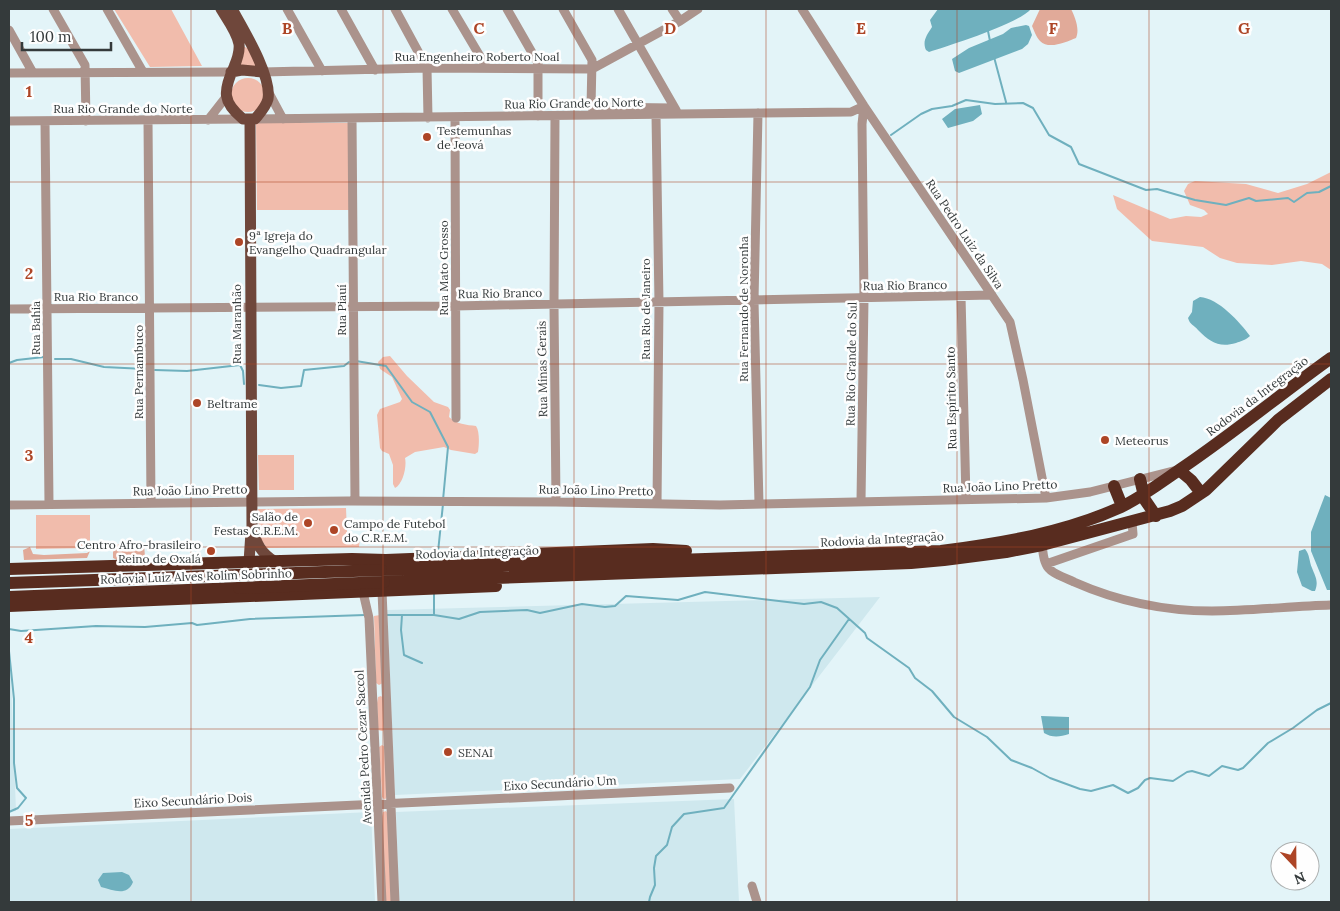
<svg xmlns="http://www.w3.org/2000/svg" width="1340" height="911" font-family="Lora,serif">
<style>
.built{fill:#cfe8ee}
.green{fill:#f1bcac}
.forest{fill:#e1aa99}
.water{fill:#6fb0be}
.lines{fill:none;stroke-linecap:round;stroke-linejoin:round}
.stream{stroke:#6fb0be;stroke-width:2}
.minor{stroke:#ab938c;stroke-width:9}
.major{stroke:#6f473b;stroke-width:11}
.highway{stroke:#582c1f;stroke-width:12}
.highway-bridge{stroke:#582c1f;stroke-width:12}
.grid{fill:none;stroke:#ad4526;stroke-width:1;stroke-opacity:0.55}
.poi-dot{fill:#ad4526;stroke:#fefefe;stroke-width:2}
.labels{text-anchor:middle;dominant-baseline:central;stroke-width:5;stroke-linejoin:round;paint-order:stroke}
.street-label{font-size:12px;fill:#343a3b;stroke:#fefefe}
.poi-label{font-size:12px;fill:#343a3b;stroke:#fefefe;text-anchor:start}
.grid-label{font-size:16px;text-anchor:middle;font-weight:bold;fill:#ad4526;stroke:#fefefe;stroke-width:5;stroke-linejoin:round;paint-order:stroke}
</style>
<rect width="100%" height="100%" fill="#e3f4f8"/>
<path class="built" d="M880,597L740,779L395,795L387,610Z
M9,627L16,811L9,812Z
M734,799L739,902H399L396,812Z
M371,812L375,902H9V829Z"/>
<path class="green" d="M114,9H171L202,66L150,67Z
M243,46L249,49L257,67L238,68Z
M231 95a17 17 0 1 1 34 0a17 17 0 1 1-34 0Z
M256,123H349V210H257Z
M1331,172V270L1322,264L1301,261L1272,265L1237,263L1220,258L1203,247L1152,241L1117,209L1113,195L1170,219L1186,216L1201,217L1208,214L1204,210L1190,205L1184,191L1188,184L1195,181L1246,184L1278,193L1307,184Z
M390,356L407,376L434,402L448,407L450,410L449,417C456,424 467,425 476,426C480,432 479,445 478,452L475,454L451,450L444,447L415,452L405,458C407,466 403,484 395,488L393,484V465L389,454L382,451L380,448L377,415L380,409L400,402L402,399L392,377L380,369L378,362L383,357Z
M258,455H294V490H259Z
M346,508L347,532L360,537L359,547L267,548L259,537L258,509Z
M36,515H90V548L36,549Z
M380,615L383,683L379,685L376,683L374,616Z
M381,696L384,699L385,730L382,731L378,730L377,703L378,697Z
M382,745L385,747L387,796L385,800L382,797L379,747Z
M386,811L388,814L391,902H385L382,817L383,812Z"/>
<path class="forest" d="M1040,9H1071C1075,17 1080,29 1076,38C1066,42 1049,50 1040,41C1036,37 1034,30 1032,26Z
M119,544H144L145,557C134,562 129,557 117,560L113,558V546Z
M30,547L33,554L44,555L87,553L90,551L87,558L24,560L23,550Z"/>
<path class="water" d="M938,9H1031C1018,24 951,45 929,52L926,50C922,41 927,35 932,27L930,20Z
M1026,25L1029,26L1032,35L1028,44L1022,49L959,73L955,71L952,59L969,48L1003,34L1011,28Z
M980,105L982,114L973,121L948,128L942,119L955,109Z
M1200,297C1218,298 1240,322 1250,336C1246,340 1241,341 1236,343C1219,348 1210,342 1198,330C1194,325 1190,325 1188,318L1192,312L1193,301Z
M1325,495L1331,498V590H1327L1311,551V532Z
M1305,549C1310,555 1309,561 1312,568C1315,576 1319,581 1315,591H1312L1302,586L1297,572L1299,551Z
M1041,716L1069,717V734C1060,737 1052,738 1044,733Z
M122,872L129,875L133,882C127,897 113,890 101,887L98,880L103,873Z"/>
<g class="lines">
<path class="stream" d="M988,31L990,41
M994,57L1006,102
M891,135L921,114L932,109L952,106L966,100L995,104L1023,103L1033,108L1049,135L1071,147L1079,164L1146,190L1157,189L1195,200L1226,205L1249,198L1256,201L1288,198L1294,202L1307,193L1319,192L1331,186
M55,359H71L104,367L145,369
M356,361L386,366L412,402L430,412L448,447L443,500
M9,363L17,360L44,357
M155,370L187,371L240,365L243,371L244,384
M259,385L281,388L301,386L304,370L344,366L349,362
M438,552L443,504
M434,614V594
M387,615H402
M9,632V629L21,631L96,626L145,627L192,623L197,625L250,619L365,615
M9,651L14,699V763L17,788L26,798L18,808L9,812
M422,663L404,655L401,630L402,615H434L459,619L480,612L527,610L540,613L582,604L605,607L615,606L626,596L678,600L705,592L804,604L821,602L837,608L865,633L867,638L909,668L915,678L932,691L954,717L987,737L1011,760L1032,768L1050,778L1080,789L1091,791L1113,785L1128,793L1138,788L1145,780L1150,778L1173,781L1187,772L1192,771L1209,776L1222,766L1238,770L1243,768L1268,743L1293,728L1317,710L1331,703
M649,902L650,897L655,885L654,868L656,856L667,845L672,827L684,814L724,808L810,687L820,660L849,619"/>
<path class="minor" d="M53,9L85,65L86,121
M107,9L143,72
M287,9L322,71
M341,9L375,70
M395,9L427,68L428,118
M452,9L487,68
M507,9L538,63V116
M563,9L592,60L591,107L674,108
M618,9L676,110
M672,9L680,21
M802,9L864,106L1010,322L1023,380L1046,498
M9,30L33,73
M263,72L427,68L592,69L680,21L698,9
M9,73L231,72
M268,91L283,119
M758,113L754,301L759,504
M656,115L659,303L657,504
M555,116L554,305L556,502
M455,117L456,418
M352,118L355,501
M255,119L851,112L864,106
M148,120L151,503
M208,120L226,97
M9,121L243,119
M45,121L49,504
M961,296L966,499
M9,309L455,306L992,295
M861,501L864,299L862,124L864,106
M9,505L348,501L556,502L720,505L1046,498L1090,492L1173,471
M1042,545C1043,551 1043,558 1046,564C1050,574 1065,577 1074,582C1117,601 1166,611 1212,611C1252,611 1292,606 1331,605
M1046,564L1133,534L1132,522
M382,591L395,902
M363,592L369,618L382,902
M9,821L730,788
M752,886L757,902"/>
<path class="major" d="M221,9C227,19 237,32 239,44C240,52 237,60 234,67C223,91 222,102 243,119H255C260,113 266,107 268,99C272,76 243,29 232,9
M231,72L242,70L263,72
M250,120L252,528C256,543 261,553 274,561
M249,562L251,532"/>
<path class="highway" d="M1179,470L1191,480L1201,493
M1140,479L1145,500L1156,516
M1114,486L1122,506
M9,569L352,559L386,560L653,549L686,551
M381,570L941,551C1002,543 1064,533 1121,507C1144,496 1164,480 1185,466C1235,432 1282,393 1331,358
M384,582L911,563L944,560L1006,552L1042,545L1170,511L1182,506L1206,490L1278,420L1331,379
M9,583L238,575
M9,597L239,588
M9,606L496,586"/>
<path class="highway-bridge" d="M238,575L381,570
M239,588L384,582"/>
</g>
<path class="grid" d="M191,9V902M383,9V902M574,9V902M766,9V902M957,9V902M1149,9V902M9,182H1331M9,364H1331M9,547H1331M9,729H1331"/>
<g class="poi-dot">
<circle cx="427" cy="137" r="5"/>
<circle cx="239" cy="242" r="5"/>
<circle cx="197" cy="403" r="5"/>
<circle cx="1105" cy="440" r="5"/>
<circle cx="308" cy="523" r="5"/>
<circle cx="334" cy="530" r="5"/>
<circle cx="211" cy="551" r="5"/>
<circle cx="448" cy="752" r="5"/>
</g>
<g class="labels">
<g class="street-label">
<text x="477" y="56">Rua Engenheiro Roberto Noal</text>
<text transform="translate(574 103) rotate(-1)">Rua Rio Grande do Norte</text>
<text x="123" y="108">Rua Rio Grande do Norte</text>
<text transform="translate(965 234) rotate(56)">Rua Pedro Luiz da Silva</text>
<text transform="translate(443 268) rotate(-90)">Rua Mato Grosso</text>
<text transform="translate(905 285) rotate(-1)">Rua Rio Branco</text>
<text transform="translate(500 293) rotate(-1)">Rua Rio Branco</text>
<text x="96" y="296">Rua Rio Branco</text>
<text transform="translate(645 309) rotate(-90)">Rua Rio de Janeiro</text>
<text transform="translate(743 309) rotate(-90)">Rua Fernando de Noronha</text>
<text transform="translate(341 310) rotate(-90)">Rua Piauí</text>
<text transform="translate(236 324) rotate(-90)">Rua Maranhão</text>
<text transform="translate(35 328) rotate(-90)">Rua Bahia</text>
<text transform="translate(851 364) rotate(-89)">Rua Rio Grande do Sul</text>
<text transform="translate(542 369) rotate(-91)">Rua Minas Gerais</text>
<text transform="translate(138 372) rotate(-90)">Rua Pernambuco</text>
<text transform="translate(1257 396) rotate(-37)">Rodovia da Integração</text>
<text transform="translate(951 398) rotate(-91)">Rua Espírito Santo</text>
<text transform="translate(1000 486) rotate(-2)">Rua João Lino Pretto</text>
<text transform="translate(190 490) rotate(-1)">Rua João Lino Pretto</text>
<text transform="translate(596 490) rotate(1)">Rua João Lino Pretto</text>
<text transform="translate(882 539) rotate(-3)">Rodovia da Integração</text>
<text transform="translate(477 552) rotate(-2)">Rodovia da Integração</text>
<text transform="translate(196 576) rotate(-2)">Rodovia Luiz Alves Rolim Sobrinho</text>
<text transform="translate(363 747) rotate(-93)">Avenida Pedro Cezar Saccol</text>
<text transform="translate(560 783) rotate(-3)">Eixo Secundário Um</text>
<text transform="translate(193 800) rotate(-3)">Eixo Secundário Dois</text>
</g>
<g class="poi-label">
<text x="437" y="130">Testemunhas<tspan x="437" dy="14">de Jeová</tspan></text>
<text x="249" y="235">9ª Igreja do<tspan x="249" dy="14">Evangelho Quadrangular</tspan></text>
<text x="207" y="403">Beltrame</text>
<text x="1115" y="440">Meteorus</text>
<text x="298" y="516" text-anchor="end">Salão de<tspan x="298" dy="14">Festas C.R.E.M.</tspan></text>
<text x="344" y="523">Campo de Futebol<tspan x="344" dy="14">do C.R.E.M.</tspan></text>
<text x="201" y="544" text-anchor="end">Centro Afro-brasileiro<tspan x="201" dy="14">Reino de Oxalá</tspan></text>
<text x="458" y="752">SENAI</text>
</g>
</g>
<g class="grid-label">
<text x="287" y="34">B</text>
<text x="479" y="34">C</text>
<text x="670" y="34">D</text>
<text x="861" y="34">E</text>
<text x="1053" y="34">F</text>
<text x="1244" y="34">G</text>
<text x="29" y="97">1</text>
<text x="29" y="279">2</text>
<text x="29" y="461">3</text>
<text x="29" y="643">4</text>
<text x="29" y="826">5</text>
</g>
<rect width="1340" height="911" fill="none" stroke="#343a3b" stroke-width="20"/>
<g transform="translate(1295 866) rotate(158)"><circle r="24" fill="#fefefe" stroke="#adb0b0"/>
<path d="M0-4L9 19L0 12L-9 19Z" fill="#ad4526"/>
<text y="-8" font-size="14" font-weight="bold" text-anchor="middle" fill="#343a3b">N</text>
</g>
<path d="M22 42v8h89v-8" fill="none" stroke="#343a3b" stroke-width="2.5"/>
<text x="30" y="42" font-size="15" fill="#343a3b" stroke="#fefefe" stroke-width="4" paint-order="stroke">100 m</text>
</svg>
